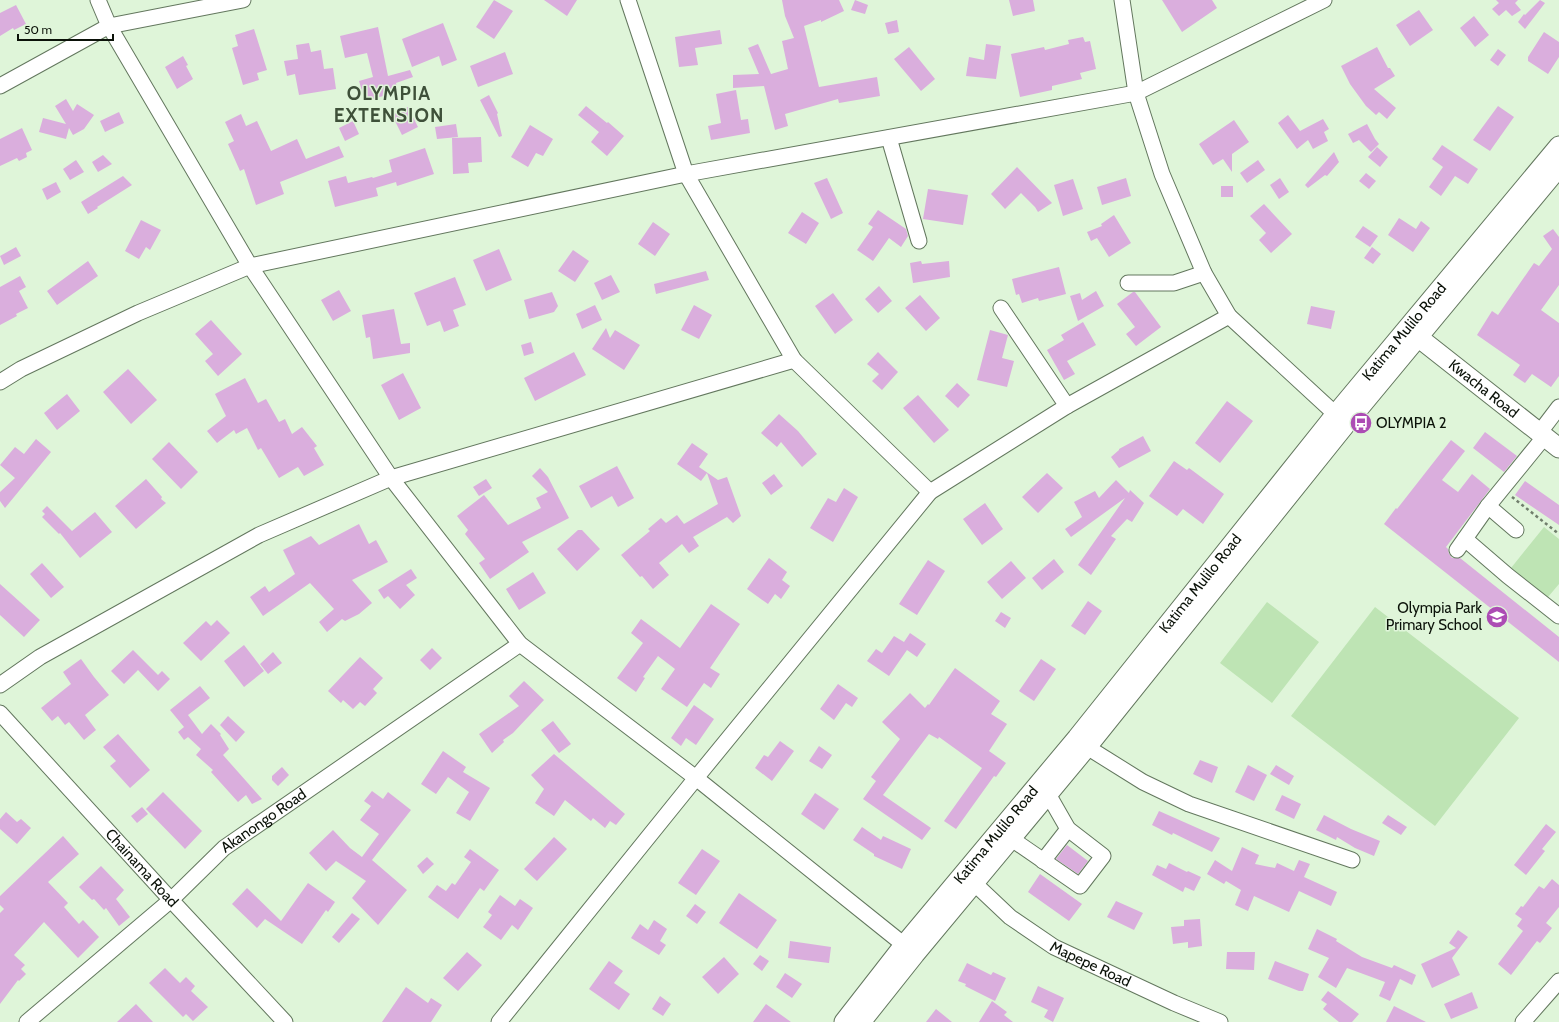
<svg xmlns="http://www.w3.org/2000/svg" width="1559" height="1022" font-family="Cabin,sans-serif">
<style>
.grass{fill:#bee4b4}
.building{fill:#daaedd}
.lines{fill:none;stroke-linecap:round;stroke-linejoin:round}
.minor-casing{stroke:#63775e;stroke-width:17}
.major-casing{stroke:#63775e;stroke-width:21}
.path{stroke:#707e6c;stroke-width:2.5;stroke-dasharray:3 3;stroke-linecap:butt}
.minor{stroke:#fff;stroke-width:15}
.major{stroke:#fff;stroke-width:19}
.labels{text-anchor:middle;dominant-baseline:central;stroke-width:3;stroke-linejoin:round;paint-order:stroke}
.street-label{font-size:15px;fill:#0b1209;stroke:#dff5d9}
.poi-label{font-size:15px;fill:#0b1209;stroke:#dff5d9;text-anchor:start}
.district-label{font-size:19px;font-weight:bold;letter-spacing:1px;fill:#3e5039;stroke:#dff5d9}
</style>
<rect width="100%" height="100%" fill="#dff5d9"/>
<path class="grass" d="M1544,527L1559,539V584L1548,597L1511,568Z
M1267,602L1319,642L1272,703L1220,663Z
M1375,607L1519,718L1435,826L1291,716Z"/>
<path class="building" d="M494,0L513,11L494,39L476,27Z
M544,0H577L567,16Z
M782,0H839L844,11L821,22V20L804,26L819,87L877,77L880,96L839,103L838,99L785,114L788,126L775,130L764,86L733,88V75L759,74L748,48L758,44L771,74L788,69L782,41L794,38L785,16Z
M855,0L868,5L865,14L851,10Z
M1009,0H1033L1035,11L1013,16Z
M1162,0H1212L1217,8L1182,32Z
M1496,0H1518L1515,3L1521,10L1512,16L1506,10L1499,16L1492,9L1499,3Z
M1540,0L1545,3L1525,29L1518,22L1524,14L1525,15Z
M16,5L26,24L14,30L13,28L0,36V13Z
M1419,10L1433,30L1410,46L1396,25Z
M1474,16L1489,35L1475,47L1460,28Z
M897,20L899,32L888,34L885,23Z
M443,23L457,60L442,66L439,56L412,67L402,39Z
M378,27L388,76L410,70L413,77L396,83L398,92L365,101L359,81L373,77L367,53L345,58L340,36Z
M254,29L267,70L257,73L259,80L243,85L232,48L238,46L235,35Z
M720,30L722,44L695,48L698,65L679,67L675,37Z
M1544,32L1559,42V57L1548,74L1528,61V57Z
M1083,37L1085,42L1090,41L1096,69L1080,73L1082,79L1052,86V90L1020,97L1011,54L1044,47L1045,50L1069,44L1068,40Z
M309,43L311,52L321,50L324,69L333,68L336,89L299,95L295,74L287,76L284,61L298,59L296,45Z
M986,44L1001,46L996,79L966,76L969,57L984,60Z
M909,47L935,79L921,91L894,59Z
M1377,47L1388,68H1390L1395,76L1374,89L1396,108L1387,119L1379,112L1376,115L1366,106L1350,84L1341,66Z
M1498,49L1506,55L1498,66L1490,60Z
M505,52L513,74L478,87L470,66Z
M183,56L188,65L186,66L193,79L177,89L165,67Z
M736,90L741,120L748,119L750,133L711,140L708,126L721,123L716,94Z
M489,95L498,113L497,114L502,136L499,137L480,100Z
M66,99L73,111L77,104L94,115L84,129L73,135L69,128L66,139L39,132L43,118L66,124L55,106Z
M586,106L607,123L608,122L624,136L607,156L591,142L599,132L578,115Z
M1498,106L1514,117L1490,151L1473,140Z
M408,107L418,127L402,135L392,115Z
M119,112L124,123L105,132L100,121Z
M241,114L246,126L257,121L271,151L297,139L306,159L339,146L344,157L280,182L284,194L256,205L244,169L240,171L228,144L234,141L225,122Z
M1288,115L1300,131L1323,119L1329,129L1324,132L1328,141L1313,149L1308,140L1297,149L1278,123Z
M1234,120L1249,142L1232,154V172L1223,159L1213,165L1199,144Z
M353,121L359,134L345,141L339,128Z
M456,124L458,137L437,139L435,127Z
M1367,124L1375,139L1379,144L1371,152L1359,140L1353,143L1348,134Z
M530,125L553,139L543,156L536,153L528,167L511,157Z
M22,128L32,150L26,153L27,157L19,161L17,158L0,166V139Z
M481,137L482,162L468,163L469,173L453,174L452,138Z
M1442,145L1478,169L1468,184L1455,176L1441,196L1429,187L1443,167L1432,159Z
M1377,147L1388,157L1380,167L1368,157Z
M425,148L434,174L397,186L396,182L376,188L378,196L335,207L328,181L346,176L348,183L372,177L373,178L392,172L389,160Z
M1334,152L1339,162L1327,176L1325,175L1308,188L1305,185Z
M103,155L112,164L98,172L92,162Z
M76,160L84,172L70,180L63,169Z
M1258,160L1265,170L1247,183L1240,173Z
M1017,167L1052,203L1038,212L1035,207L1021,193L1005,209L991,194Z
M1366,173L1376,181L1369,189L1359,181Z
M123,176L132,185L97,207L98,208L88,214L81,202Z
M827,178L843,213L831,219L814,183Z
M1126,178L1131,196L1102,205L1097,187Z
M1280,178L1289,192L1279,199L1270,185Z
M1073,179L1083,209L1063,216L1054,185Z
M56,182L61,192L47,200L42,189Z
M1221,186H1233V197H1221Z
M928,189L968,195L963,225L923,219Z
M1264,204L1292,234L1271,253L1259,240L1266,233L1250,216Z
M878,210L906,229L908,236L901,247L889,238L873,261L857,250L873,227L868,224Z
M802,212L819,223L806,244L788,233Z
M1114,215L1131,243L1109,257L1097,238L1091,241L1087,232L1102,226L1101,224Z
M1399,218L1416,229L1421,221L1430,228L1413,252L1388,235Z
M141,220L161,230L150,250L146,247L139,259L125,251Z
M653,222L670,234L655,256L638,244Z
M1363,226L1378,236L1370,247L1355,237Z
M1553,229L1559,237V285L1541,310L1559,323V376L1551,387L1532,374L1525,383L1513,375L1520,365L1477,335L1492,311L1498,315L1534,263L1539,266L1552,249L1543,236Z
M16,247L21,256L4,265L0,256Z
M1372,247L1381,254L1373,264L1364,258Z
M499,249L512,280L486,291L473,260Z
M573,250L589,261L575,282L558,271Z
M88,261L98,276L57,305L47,291Z
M921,261L922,264L949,261L950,277L913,283L910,263Z
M1059,267L1066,294L1039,301L1038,298L1022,303L1019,294L1016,295L1012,279Z
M706,271L709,280L656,294L654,284Z
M611,275L620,292L602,300L594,283Z
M20,276L26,287L19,291L28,308L16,314L17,316L0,325V287Z
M455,277L466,305L453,310L459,326L444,332L440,321L427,326L414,293Z
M879,286L892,301L878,313L865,299Z
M339,290L351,311L333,321L321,300Z
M1096,291L1104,306L1078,321L1070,296L1080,293L1082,300Z
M552,292L558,306L554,312L529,319L524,300Z
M1133,292H1135L1161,327L1136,346L1126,334L1135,327L1117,304Z
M833,293L853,320L835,334L815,306Z
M920,295L940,318L926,331L905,308Z
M595,305L602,320L582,329L576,314Z
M694,305L712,315L699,339L681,330Z
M1311,306L1335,311L1331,329L1307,324Z
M394,309L401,344L410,343V353L373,359L370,337L366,338L362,315Z
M211,320L242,354L218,376L205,361L213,354L195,334Z
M1083,322L1096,345L1067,361L1075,374L1064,380L1047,350L1064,340L1061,335Z
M606,328L610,338L615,330L640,345L624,370L592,349Z
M990,330L1008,335L1002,358L1014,361L1007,387L977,380Z
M531,342L534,353L524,356L521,345Z
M574,352L586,375L535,401L524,378Z
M878,352L898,372L882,390L872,381L879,374L867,364Z
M128,369L157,400L131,424L103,392Z
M403,373L421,408L399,420L381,385Z
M245,378L258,403L266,399L279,422L285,419L292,434L302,427L317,446L314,448L324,465L304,476L298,467L279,478L261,448L258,450L247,428L236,434L234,430L217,443L207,431L226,416L215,394Z
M957,383L970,395L958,408L945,396Z
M67,394L80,411L57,430L44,413Z
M918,395L949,430L934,443L903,408Z
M1227,401L1253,421L1220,463L1195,443Z
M779,414L798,431L817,454L802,467L781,442L777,447L761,433Z
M1485,432L1517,456L1504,472L1473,448Z
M1143,436L1151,451L1119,468L1111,457L1119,450V449Z
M36,439L51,452L5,508L0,501V492L15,478L0,465L15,447L24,454Z
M1451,440L1465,451L1442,480L1458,492L1472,474L1490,489L1446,547L1448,549L1449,554L1452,558H1460L1559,637V662L1384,524L1396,508L1397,509Z
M169,442L198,472L181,489L152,459Z
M692,443L708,454L699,467L718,480L727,477L741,516L733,523L727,517L693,537L699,546L689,553L682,544L659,563L669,575L653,589L642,576L640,577L621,555L650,531L648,529L661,518L666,523L677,515L684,524L718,504L707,473L701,481L677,464Z
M1174,461L1187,470L1189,468L1224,494L1203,524L1183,509L1177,516L1149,496Z
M617,466L634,498L618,507L612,496L591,508L579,486Z
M540,468L548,477L569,518L522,542L529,552L490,579L479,563L485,559L465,534L468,530L457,516L484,495L508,525L541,508L536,498L548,492L532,476Z
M1047,473L1063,488L1038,513L1022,497Z
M774,474L783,486L771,495L762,483Z
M146,479L162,497L161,499L166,503L136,529L115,506Z
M486,479L492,488L479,496L473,487Z
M1116,480L1129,493L1130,490L1144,503L1132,522L1127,519L1111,536L1116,539L1091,575L1078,565L1125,498L1071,537L1065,529L1082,517L1074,502L1095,491L1099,498Z
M1525,481L1559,505V525L1515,495Z
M844,488L858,497L833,542L810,528L828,498L836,502Z
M985,503L1003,529L982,545L963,519Z
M47,506L72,531L95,512L112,532L80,558L60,533L59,534L42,517L45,514L42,511Z
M359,524L369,544L376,540L388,562L352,580L372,603L359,614L345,621L342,619L327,632L319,622L334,609L310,583L263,616L250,597L265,586L269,592L295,574L283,550L311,536L319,545Z
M578,530H582L600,549L577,571L557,549Z
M769,558L787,572L782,580L790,586L781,599L775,594L768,604L747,589Z
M1054,559L1064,572L1042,590L1032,578Z
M928,560L945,571L917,615L899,604Z
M1011,561L1026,578L1002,599L987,582Z
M42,563L64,587L51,598L30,574Z
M411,569L417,578L406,585L415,595L400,609L388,596L384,599L378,590Z
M533,572L546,593L519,610L506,589Z
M0,584L40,620L24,637L0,615Z
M1088,601L1102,611L1085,635L1071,626Z
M711,604L740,624L710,668L720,674L711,688L704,683L687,707L661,689L675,669L658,656L643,677L645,678L636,692L617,678L643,643L631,633L641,619L680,648Z
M1001,612L1011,618L1005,628L995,621Z
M217,620L230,633L201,661L183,643L206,621L211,626Z
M910,633L926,644L917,657L907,650L889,676L867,661L876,649L882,653L894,636L904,642Z
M244,645L264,671L244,687L224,661Z
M432,648L442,658L430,670L420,660Z
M133,650L158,675L162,671L170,679L158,691L138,670L124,684L111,671Z
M273,652L282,663L268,674L260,664Z
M360,657L383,678L373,689L377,693L365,706L360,702L353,709L343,700L341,703L328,691Z
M81,659L94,677L109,695L85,715L96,730L84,740L69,722L65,725L58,716L52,721L41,708L71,684L63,672Z
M1041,659L1056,669L1034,701L1019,691Z
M955,668L1000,701L991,714L1007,724L989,751L1006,763L996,777L994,776L956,829L944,821L982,768L939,737L938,739L929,734L883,795L931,828L922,840L863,799L876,781L871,777L900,739L882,722L910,693L925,708L928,704L929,705Z
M524,681L544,700L513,733L503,740L504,742L492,753L479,734L519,706L509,696Z
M838,684L858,698L852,707L846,703L834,720L820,709Z
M200,686L210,698L188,715L202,734L211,724L221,734L220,735L229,749L223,755L262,799L252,804L246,795L238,802L211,772L213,770L196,755L201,749L188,737L184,740L178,732L184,727L170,710Z
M694,705L714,719L696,745L686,738L681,746L671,738Z
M228,716L245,732L236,742L220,725Z
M553,721L571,744L559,753L541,730Z
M118,734L150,770L130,788L110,766L116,761L103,747Z
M780,741L794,751L772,781L755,768L764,755L768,757Z
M819,746L832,755L822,769L809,761Z
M443,751L466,767L463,772L490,788L470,821L456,813L469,792L448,777L436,794L421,784Z
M554,754L625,814L616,825L610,821L605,828L593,818L591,821L565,800L554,816L535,803L544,789L531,775Z
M1200,760L1218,767L1212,783L1193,774Z
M1248,765L1267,775L1254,801L1235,792Z
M1276,765L1294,776L1289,785L1270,774Z
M282,767L289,775L278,786L272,780V776Z
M372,791L383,799L388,792L411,810L372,860L407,890L378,925L352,898L366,881L336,861L326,871L309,853L333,830L350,848L362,857L379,834L360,820L371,806L364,801Z
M163,792L202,831L185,849L146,809Z
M815,793L839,809L824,830L801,814Z
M1282,795L1301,804L1294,819L1275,810Z
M142,807L148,814L137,823L131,816Z
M1159,811L1220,838L1212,852L1173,833L1172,835L1152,825Z
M6,812L17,822L21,819L31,828L17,844L0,829V819Z
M1324,815L1351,829L1380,841L1374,856L1355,848L1337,837L1336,840L1316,830Z
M1388,815L1407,827L1401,835L1382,823Z
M1546,824L1556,832L1542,849L1545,851L1526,875L1514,865Z
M862,827L881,840L883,836L911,849L902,869L874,856V854L853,840Z
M63,836L79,854L48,882L68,903L64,907L79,924L83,920L99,937L78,958L44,922L14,955L25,965L21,969L26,974L19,981L18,980L0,1004V913L4,909L0,905V896Z
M554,837L567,849L537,881L524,869Z
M1067,845L1088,861L1078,874L1056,859Z
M1242,847L1259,855L1255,864L1275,868L1277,863L1294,871L1299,860L1310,864L1304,877L1337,892L1331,906L1299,891L1289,912L1254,896L1248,911L1235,905L1241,890L1226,881L1224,884L1207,874L1215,860L1232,871Z
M470,849L499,870L484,891L480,888L458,919L428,897L437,885L446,891L452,883L455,885L471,862L464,857Z
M702,849L720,861L696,895L678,883Z
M427,857L434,864L423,874L417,866Z
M1169,863L1187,872L1188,871L1201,877L1194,891L1185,887L1183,892L1152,875L1157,865L1166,869Z
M101,866L124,890L116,899L130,917L119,926L106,908L104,910L94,899L92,900L79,887Z
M1040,874L1082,904L1069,921L1028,892Z
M1552,879L1559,885V907L1546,923L1552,928L1540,943L1537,941L1511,975L1498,964L1523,931L1517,926L1522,919L1515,914L1521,906L1523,907L1539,886L1544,889Z
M308,883L335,902L328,912L326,910L302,944L265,919L257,928L232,904L247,888L281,921Z
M739,893L777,920L757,949L719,923Z
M500,895L515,906L520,899L533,908L518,930L512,925L501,940L483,927L492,915L488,912Z
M1116,901L1143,913L1134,930L1107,917Z
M695,904L706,912L697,924L686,916Z
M352,913L360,919L339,943L332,937Z
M1200,919L1202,946L1188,948V942L1173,944L1171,927L1184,926V920Z
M654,920L667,929L660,941L666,945L659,955L631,938L640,924L648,930Z
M1317,929L1337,939L1336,941L1362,957L1392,968L1394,965L1416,975L1412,985L1400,979L1390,1001L1379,996L1385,982L1347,968L1336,988L1318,977L1329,958L1308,949Z
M1458,930L1468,937L1452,958L1460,975L1432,988L1421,964L1456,948L1449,943Z
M790,941L831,947L829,963L788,958Z
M467,952L482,965L458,991L443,978Z
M1227,952H1255L1254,970L1226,969Z
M760,955L769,961L762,971L753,964Z
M724,957L739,974L718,994L702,977Z
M609,961L623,971L614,983L630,994L619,1010L589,989Z
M1275,961L1309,974L1303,991H1299L1268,979Z
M967,963L991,975L993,972L1006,978L995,1001L965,986L966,984L958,981Z
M165,968L180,983L186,977L195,986L191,991L208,1007L193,1021L186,1014L183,1017L149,983Z
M785,973L802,984L792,998L776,987Z
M1038,986L1064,998L1053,1022L1044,1017L1048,1010L1031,1002Z
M406,987L428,1003L431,998L442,1005L431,1022H382Z
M1328,991L1359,1014L1352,1022H1339L1323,1009L1327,1004L1321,1000Z
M1472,992L1478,1008L1451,1019L1444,1004Z
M660,996L671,1004L663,1016L652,1009Z
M992,1001L1007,1012L1004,1015L1013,1022H979Z
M136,1004L153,1022H117Z
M766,1004L791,1022H753Z
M1394,1006L1426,1022H1386Z
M936,1009L952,1022H926Z"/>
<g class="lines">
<g class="minor-casing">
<g id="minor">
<path d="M98,0L109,26L250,266L391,478L520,644L696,778L913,952"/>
<path d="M628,0L686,174L794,360L930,492"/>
<path d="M1122,0L1136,93L1162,174L1204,273L1229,316L1344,422"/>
<path d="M0,86L109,26L243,0"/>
<path d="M889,138L919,241"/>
<path d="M1128,283H1174L1204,273"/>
<path d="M1001,308L1067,406"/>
<path d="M0,382L21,369L138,313L250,266L686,174L1136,93L1324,0"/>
<path d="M1540,432L1559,407"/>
<path d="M1488,506L1516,530"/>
<path d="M1465,539L1508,576L1559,616"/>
<path d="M1457,550L1488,506L1545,436"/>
<path d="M0,685L40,657L259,535L391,478L794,360"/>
<path id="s1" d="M0,713L171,900L285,1022"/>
<path d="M1087,747L1143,782L1189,804L1352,860"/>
<path d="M1003,833L1080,886L1103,856L1068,829L1048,794L1040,788"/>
<path d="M1043,861L1068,829"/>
<path id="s2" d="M974,883L1010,917L1054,947L1174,1003L1220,1022"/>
<path id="s3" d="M27,1022L171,900L224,848L520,644"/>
<path d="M499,1022L696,778L930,492L1067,406L1229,316"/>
<path d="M1523,1022L1559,981"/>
</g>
</g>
<g class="major-casing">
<g id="major">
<path id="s4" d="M1409,330L1559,448"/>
<path id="s5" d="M844,1022L904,945L1077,738L1335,415L1559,146"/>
<path d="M861,1022L915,954L1087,747L1346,424L1559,167"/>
</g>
</g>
<path class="path" d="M1512,497L1559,534"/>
<use href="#minor" class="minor"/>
<use href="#major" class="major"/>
</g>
<defs>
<g id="bus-disc" transform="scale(1.15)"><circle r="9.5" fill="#ac4cb4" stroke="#dff5d9"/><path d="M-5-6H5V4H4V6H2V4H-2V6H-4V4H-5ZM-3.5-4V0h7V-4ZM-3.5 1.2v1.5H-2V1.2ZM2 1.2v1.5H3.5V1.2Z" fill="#fff"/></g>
<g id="school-disc" transform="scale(1.15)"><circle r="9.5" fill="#ac4cb4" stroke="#dff5d9"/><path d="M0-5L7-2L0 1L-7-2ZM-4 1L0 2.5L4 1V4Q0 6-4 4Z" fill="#fff"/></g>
</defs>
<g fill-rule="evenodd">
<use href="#bus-disc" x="1361" y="423"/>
<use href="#school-disc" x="1497" y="617"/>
</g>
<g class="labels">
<g class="street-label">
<text stroke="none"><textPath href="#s5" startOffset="889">Katima Mulilo Road</textPath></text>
<text stroke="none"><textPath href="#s4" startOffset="95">Kwacha Road</textPath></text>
<text stroke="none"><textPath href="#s5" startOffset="565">Katima Mulilo Road</textPath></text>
<text stroke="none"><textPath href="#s3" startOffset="311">Akanongo Road</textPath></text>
<text stroke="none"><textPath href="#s5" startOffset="241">Katima Mulilo Road</textPath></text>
<text stroke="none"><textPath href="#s1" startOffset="210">Chainama Road</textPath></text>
<text stroke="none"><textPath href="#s2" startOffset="143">Mapepe Road</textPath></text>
</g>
<g class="poi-label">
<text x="1376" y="423">OLYMPIA 2</text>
<text x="1482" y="608" text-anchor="end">Olympia Park<tspan x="1482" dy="17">Primary School</tspan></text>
</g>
<g class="district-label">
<text x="389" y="93">OLYMPIA<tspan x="389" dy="22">EXTENSION</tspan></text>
</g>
</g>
<path d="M18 34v6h95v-6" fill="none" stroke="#0b1209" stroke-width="2"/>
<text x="24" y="34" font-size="12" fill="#0b1209" stroke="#dff5d9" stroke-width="3" paint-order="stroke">50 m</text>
</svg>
